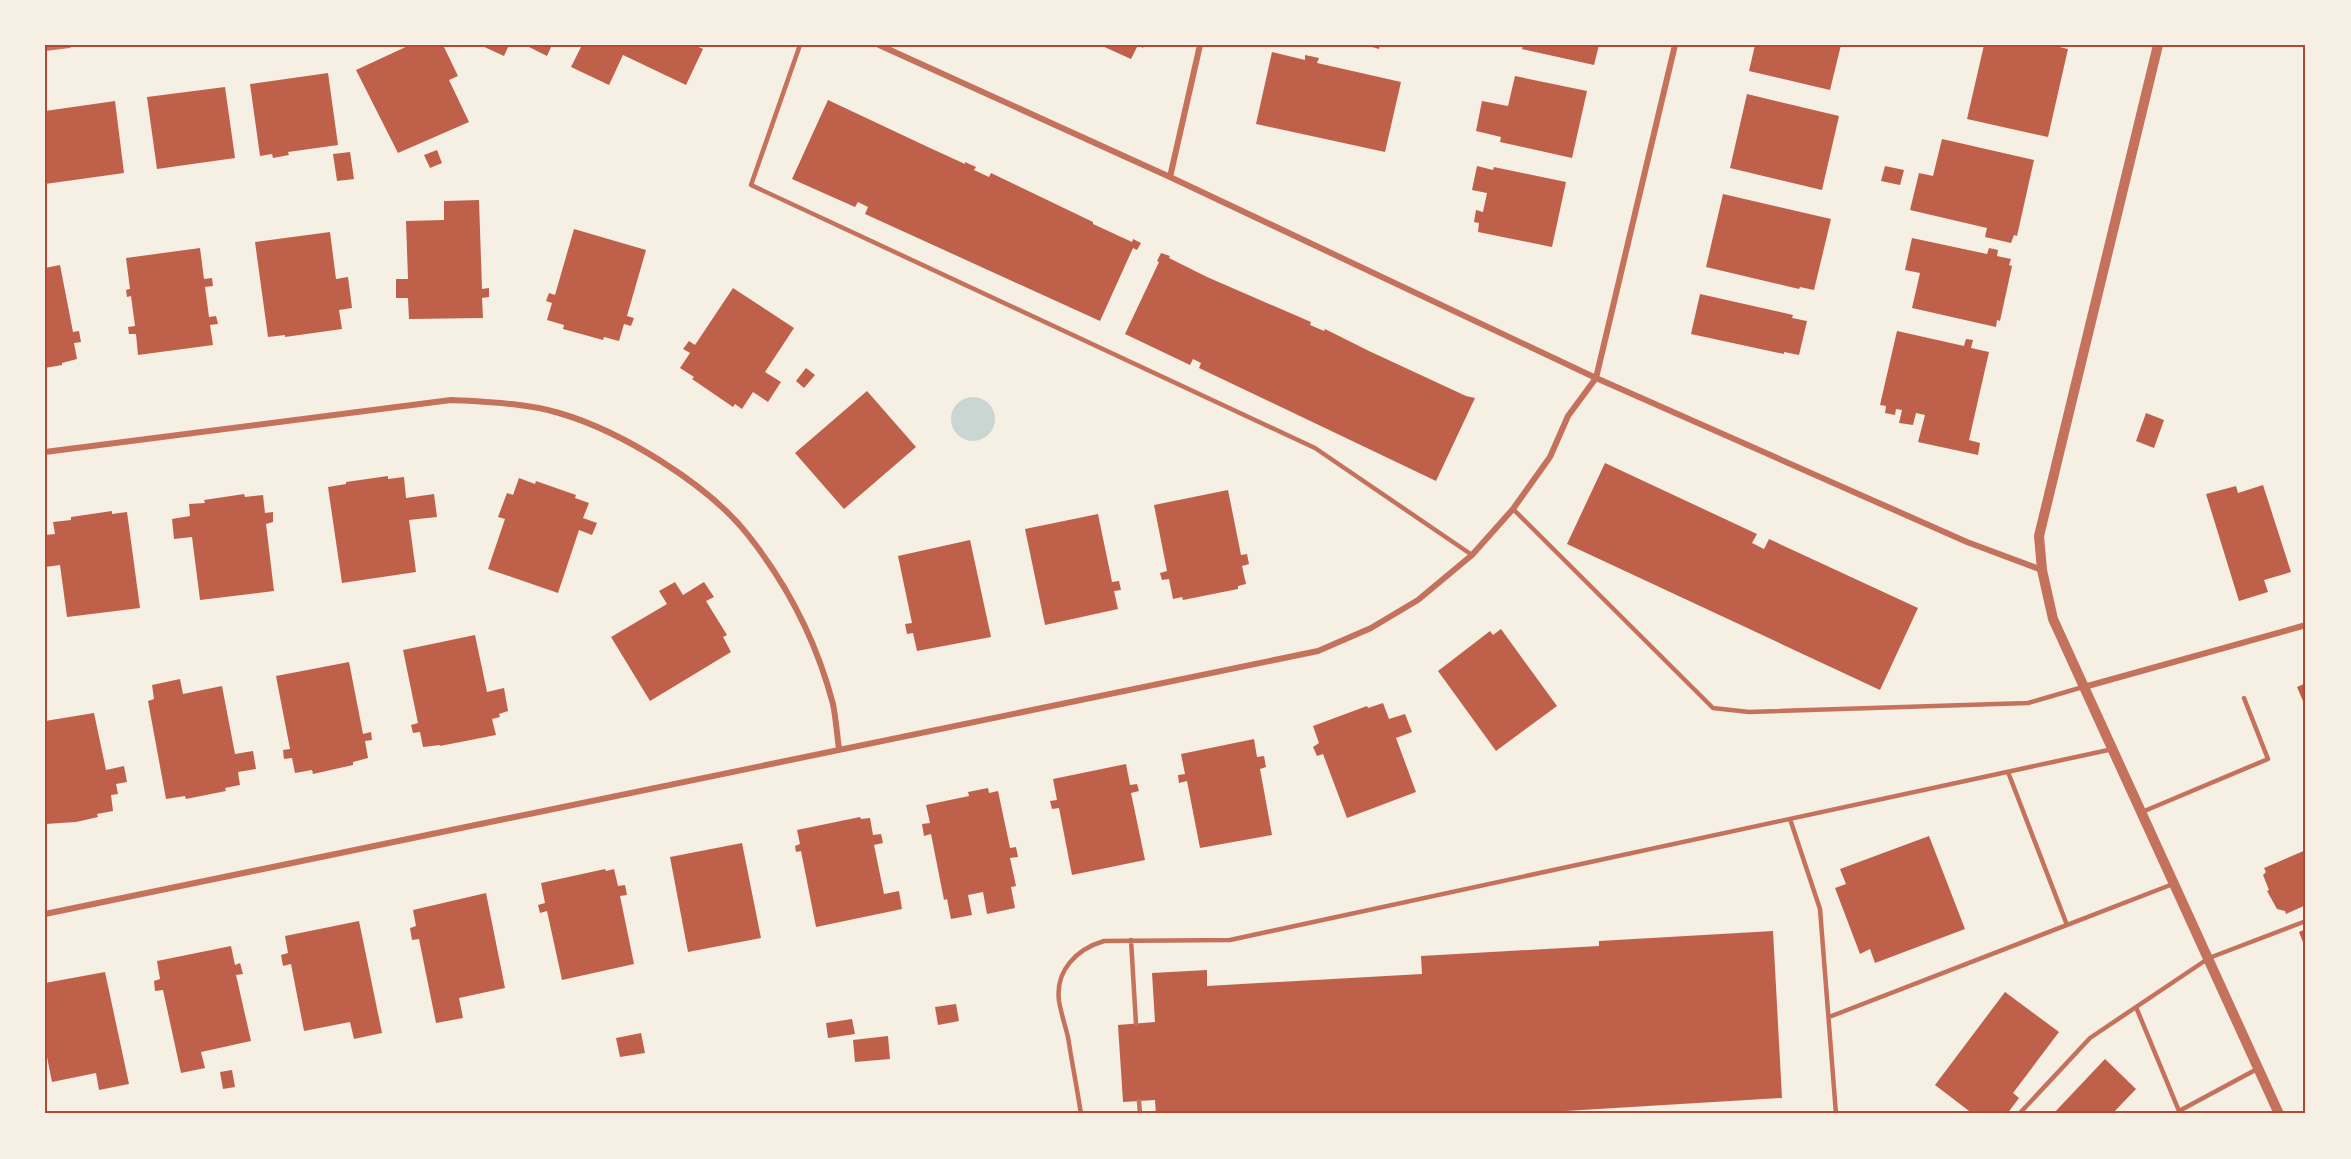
<svg xmlns="http://www.w3.org/2000/svg" width="2351" height="1159" font-family="'PT Serif',serif">
<style>
.water{fill:#c9d6d2}
.building{fill:#bf614a}
.lines{fill:none;stroke-linecap:round;stroke-linejoin:round}
.service{stroke:#c5725c;stroke-width:4.5}
.minor{stroke:#c5725c;stroke-width:6}
.tertiary{stroke:#c5725c;stroke-width:10}
.neatline{fill:none;stroke:#b5482f;stroke-width:2}
</style>
<rect width="100%" height="100%" fill="#f6efe4"/>
<path class="water" d="M951 419a22 22 0 1 1 44 0a22 22 0 1 1-44 0Z"/>
<path class="building" d="M410,45H433L434,47L443,45L458,76L449,80L469,122L398,153L356,70Z
M480,45H509L504,56Z
M525,45H552L547,56Z
M582,45H694L703,49L686,85L623,55L609,85L571,67Z
M1100,45H1144L1143,48L1138,45L1131,59Z
M1365,45H1380L1379,49Z
M1523,45H1599L1594,65L1522,49Z
M1755,45H1841L1830,90L1749,71Z
M1984,45H2051L2068,49L2048,137L1967,119Z
M1272,52L1305,60V55L1319,58L1317,63L1401,82L1385,152L1256,124Z
M328,73L338,145L288,152L289,155L273,158L272,154L260,156L250,84Z
M1515,76L1587,91L1572,158L1500,142L1501,137L1476,131L1482,101L1508,106Z
M225,87L235,158L157,169L147,97Z
M1747,94L1839,116L1822,190L1730,168Z
M828,100L930,148L965,164V162L976,167L974,170L989,177L991,173L1093,222V224L1132,242L1133,239L1141,243L1137,250L1133,248L1100,321L865,214L868,207L858,202L855,207L792,179Z
M115,101L124,173L45,184V111Z
M1942,139L2034,160L2017,236L2014,235L2011,243L1985,237L1987,228L1910,210L1919,173L1933,176Z
M437,150L442,163L430,168L424,155Z
M350,152L354,179L337,181L333,154Z
M1477,166L1493,170L1494,167L1566,182L1552,247L1478,232L1479,223L1474,222L1476,210L1483,212L1487,193L1472,190Z
M1885,166L1904,170L1900,185L1881,181Z
M1723,194L1831,219L1814,290L1800,287L1799,289L1706,267Z
M479,200L482,289L489,288V297L482,298L483,318L409,319L408,298H396V279H408L406,221L444,220V201Z
M574,229L646,250L627,316L634,318L631,326L624,324L619,341L604,337L603,340L563,329L564,325L547,320L552,303L546,301L549,293L555,295Z
M330,232L336,279L348,277L352,308L339,310L342,329L285,337V335L268,337L255,242Z
M1912,238L1987,254L1989,248L1998,250L1997,256L2011,259L2009,265L2012,266L2000,321L1997,320L1996,327L1912,308L1920,273L1905,270Z
M200,248L204,279L212,278L213,286L205,287L209,317L216,316L218,324L210,325L213,345L138,355L136,334H129L128,327L135,326L131,296L127,297L126,290L130,289L126,258Z
M1161,253L1170,256L1169,258L1207,277L1311,322L1310,325L1324,331L1325,329L1369,351L1466,396L1475,398L1436,481L1199,368L1201,363L1193,359L1190,365L1125,334L1159,262L1157,261Z
M60,265L73,332L79,331L81,342L74,343L77,359L62,363V365L45,368V268Z
M733,288L794,328L765,372L781,382L768,402L753,392L742,409L735,404L733,407L692,379L694,377L680,368L690,353L683,349L689,341L695,345Z
M1700,294L1793,315L1792,318L1807,321L1799,355L1784,352V354L1691,334Z
M1897,331L1964,346L1966,339L1973,340L1971,348L1989,352L1969,440L1980,443L1978,455L1918,442L1925,415L1916,413L1913,425L1899,423L1902,410L1896,409L1895,415L1885,413L1886,406L1880,405Z
M806,368L815,375L804,388L796,381Z
M867,391L916,447L844,509L795,453Z
M2146,413L2164,420L2154,448L2136,441Z
M1605,463L1757,534L1752,543L1764,549L1769,539L1918,608L1880,690L1567,544Z
M388,476V479L404,477L406,498L434,494L437,517L409,520L416,572L342,583L328,487L346,484V482Z
M519,478L535,484L536,481L576,495L575,498L589,503L583,518L597,523L592,535L579,530L558,593L488,569L505,519L498,517L507,493L513,495Z
M2263,485L2291,572L2264,580L2268,592L2239,601L2206,494L2236,486L2238,493Z
M1228,490L1241,555L1247,554L1249,564L1242,566L1246,584L1238,586V589L1183,600L1182,597L1173,599L1169,579L1162,580L1160,573L1167,571L1154,505Z
M244,494L245,497L263,495L265,513L273,512V522L266,524L274,591L200,600L192,537L174,539L172,519L190,516L189,504L205,503L204,500Z
M112,511V514L127,512L140,608L67,617L60,565L45,567V535L55,534L53,522L71,520V517Z
M1098,514L1112,582L1119,581L1121,590L1114,591L1118,609L1045,625L1025,529Z
M970,540L991,637L917,651L913,633L907,634L905,624L912,623L898,556Z
M675,582L683,595L704,582L714,597L706,601L727,635L723,637L731,652L650,701L611,637L667,604L659,591Z
M1501,629L1557,706L1496,751L1438,671L1490,631L1493,635Z
M475,635L487,692L504,688L508,711L499,714L500,717L492,719L496,735L440,746V745L423,747L420,732L413,733L411,725L418,723L403,650Z
M349,662L363,734L371,732L372,740L365,741L368,758L353,762V765L313,774L312,770L295,773L292,758L284,759L283,750L290,749L276,676Z
M180,679L183,694L222,686L235,754L253,751L256,769L238,772L240,785L225,788L226,791L186,799L185,796L166,799L148,701L154,699L152,685Z
M2306,683V708L2297,687Z
M1383,703L1389,719L1405,714L1412,732L1396,738L1416,792L1347,818L1323,754L1317,756L1313,747L1319,743L1313,726L1367,706L1368,708Z
M94,713L106,770L124,766L127,782L116,784L118,794L111,795L113,811L97,814L98,817L76,822L45,824V721Z
M1254,739L1257,757L1264,756L1266,767L1260,769L1272,835L1200,848L1187,781L1179,783L1178,775L1185,774L1181,754Z
M1126,764L1130,785L1137,784L1139,791L1131,793L1145,860L1072,875L1059,808L1052,809L1050,801L1057,800L1053,779Z
M988,788L989,793L998,791L1010,848L1016,847L1018,857L1010,858L1016,886L1011,887L1015,908L987,914L983,892L968,895L972,915L951,919L947,899L944,900L931,834L924,836L922,824L930,823L926,805L969,796L968,792Z
M860,817L861,819L870,818L873,835L881,834L883,843L874,845L884,894L899,891L902,909L816,927L801,851L796,852L795,846L800,844L797,830Z
M1929,836L1965,929L1875,963L1870,949L1860,954L1835,888L1846,884L1840,869Z
M742,843L761,938L688,952L670,857Z
M2306,850V905L2286,914L2285,911L2277,909L2267,891L2269,890L2263,875L2266,872L2264,868Z
M605,869L606,871L614,869L618,886L625,885L627,895L620,896L634,964L562,980L547,911L540,913L538,905L545,903L541,883Z
M486,893L505,988L459,998L463,1018L436,1023L419,939L412,940L410,928L416,926L413,910Z
M359,921L382,1033L354,1039L350,1022L304,1031L291,964L283,966L281,955L288,953L285,936Z
M2306,929V950L2299,932Z
M1773,931L1782,1098L1517,1114H1156L1155,1100L1123,1102L1118,1025L1155,1022L1152,973L1207,970V986L1422,974L1421,956L1599,946V941Z
M231,946L235,965L240,963L243,974L236,975L251,1041L201,1052L205,1068L181,1073L163,990L155,991L154,981L160,979L157,961Z
M105,972L129,1084L99,1090L96,1073L52,1082L45,1047V983Z
M2005,992L2059,1032L2013,1093L2019,1098L2007,1114H1973L1935,1085Z
M956,1004L959,1021L938,1025L935,1007Z
M852,1019L855,1034L828,1038L826,1023Z
M641,1033L645,1053L620,1057L616,1038Z
M888,1036L890,1059L855,1062L853,1040Z
M2105,1059L2136,1089L2112,1114H2053Z
M232,1070L235,1087L223,1089L220,1072Z"/>
<g class="lines">
<path class="service" d="M800,45L751,185L1315,448L1472,555
M1513,509L1713,708L1749,712L2028,703L2083,687
M2008,772L2067,925
M2142,812L2268,759L2244,698
M1790,819L1820,909L1836,1114
M1131,940L1136,1024
M2136,1007L2179,1111L2177,1114
M1829,1017L2173,884
M1139,1101L1140,1114
M2179,1111L2259,1068
M1081,1114C1077,1088 1072,1063 1068,1037C1065,1025 1061,1013 1059,1001C1055,970 1077,949 1104,941L1230,940L2113,749
M2019,1114L2090,1038L2209,958L2306,921"/>
<path class="minor" d="M879,45L1170,177L1596,378L1967,542L2042,570
M45,48L69,45
M1170,177L1200,45
M45,452L451,400C487,402 525,403 559,413C621,431 708,484 748,535C787,584 817,643 833,704C836,719 837,735 839,749
M2084,687L2306,625
M45,914L1318,651L1371,628L1418,600L1472,555L1513,509L1550,457L1568,416L1596,378L1675,45"/>
<path class="tertiary" d="M2158,45L2039,536L2042,570L2053,619L2279,1114"/>
</g>
<rect width="2351" height="1159" fill="none" stroke="#f6efe4" stroke-width="93"/>
<rect x="46" y="46" width="2258" height="1066" class="neatline"/>
</svg>
